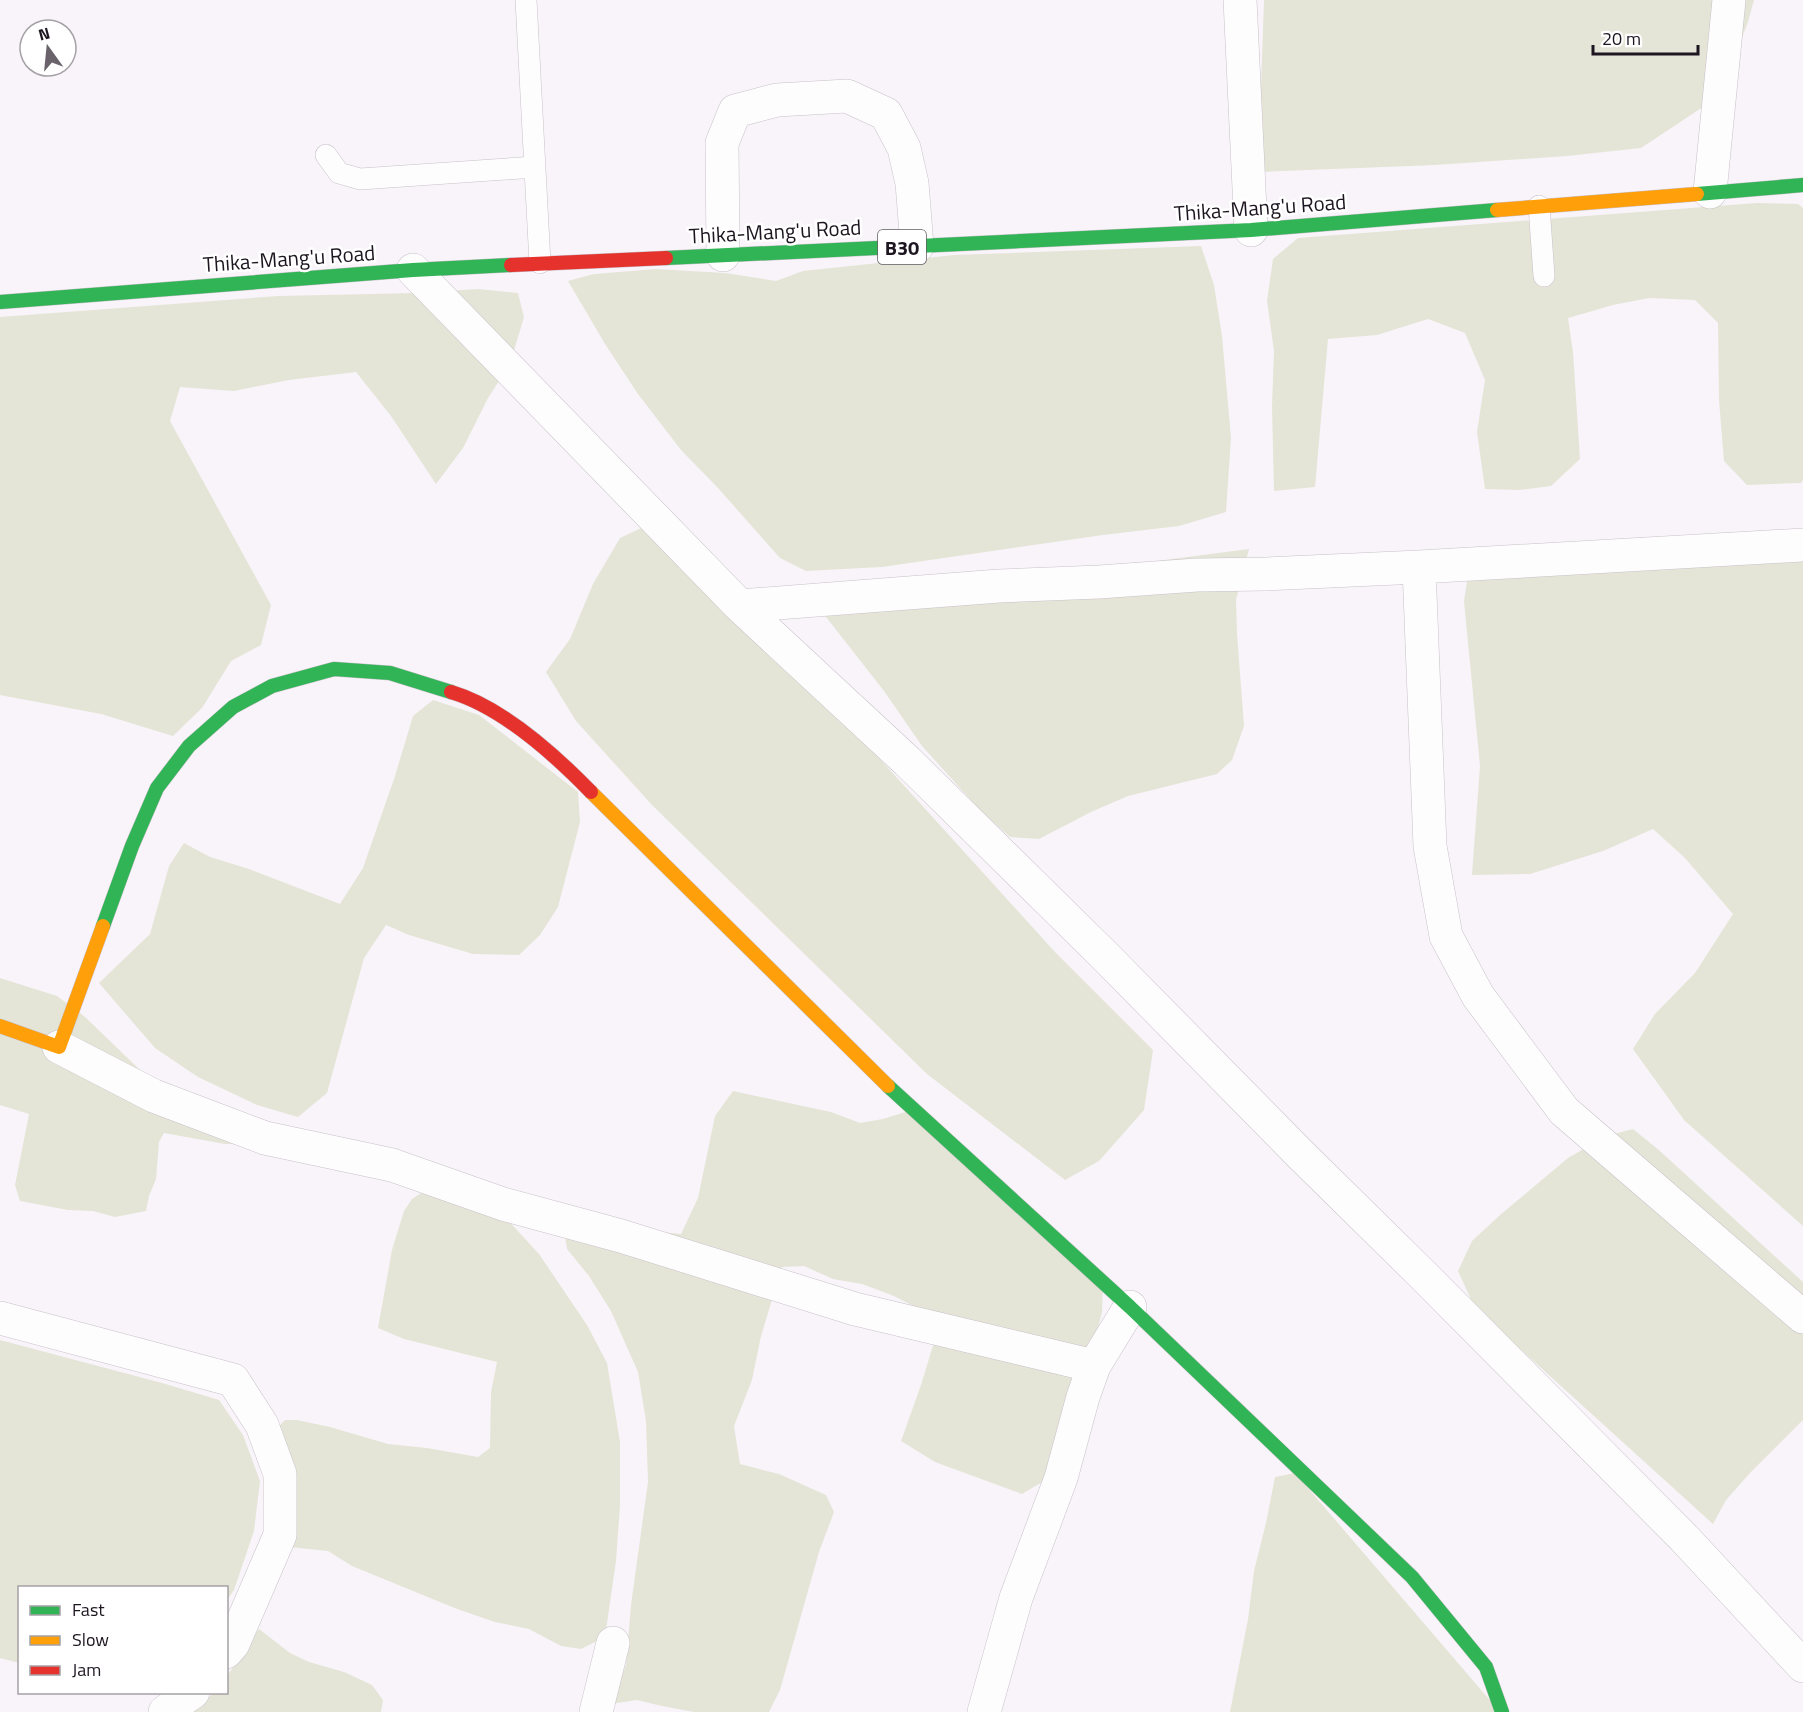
<svg xmlns="http://www.w3.org/2000/svg" width="1803" height="1712" font-family="'Titillium Web',sans-serif">
<style>
.grass{fill:#e4e5d6}
.lines{fill:none;stroke-linecap:round;stroke-linejoin:round}
.lane-casing{stroke:#c8c1c9;stroke-width:22}
.street-casing{stroke:#c8c1c9;stroke-width:34}
.fast-casing{stroke:#c8c1c9;stroke-width:15}
.slow-casing{stroke:#c8c1c9;stroke-width:15}
.jam-casing{stroke:#c8c1c9;stroke-width:15}
.lane{stroke:#fefdfe;stroke-width:21}
.street{stroke:#fefdfe;stroke-width:33}
.fast{stroke:#30b455;stroke-width:14}
.slow{stroke:#ff9f0a;stroke-width:14}
.jam{stroke:#e5322d;stroke-width:14}
.labels{text-anchor:middle;dominant-baseline:central;stroke-width:5;stroke-linejoin:round;paint-order:stroke}
.shield{fill:#fff;stroke:#615b63;stroke-width:1.5}
.shield-label{font-size:20px;font-weight:bold;fill:#1d1520}
.street-label{font-size:21px;fill:#1d1520;stroke:#fff}
</style>
<rect width="100%" height="100%" fill="#f9f4fa"/>
<path class="grass" d="M1264,0H1754L1748,22L1728,73L1712,101L1641,148L1567,156L1435,165L1258,172Z
M1757,203L1798,204L1803,208V480L1801,483L1747,485L1724,461L1719,400L1718,323L1695,300L1649,298L1613,305L1568,318L1573,352L1580,459L1551,486L1519,490L1485,489L1477,432L1485,380L1465,333L1428,319L1377,335L1328,339L1315,487L1274,491L1272,406L1274,351L1267,301L1273,259L1298,238Z
M1201,246L1214,285L1222,336L1231,438L1226,512L1179,526L1103,535L882,567L806,571L780,558L718,488L681,450L638,394L605,344L568,281L594,274L656,269L725,273L776,281L803,271L954,255Z
M478,289L518,293L524,317L510,364L488,398L463,448L436,484L391,416L356,372L289,380L234,391L180,387L170,421L271,605L261,645L231,661L202,708L173,736L101,714L0,695V317L278,296L417,293Z
M656,521L723,564L747,602L860,737L1055,952L1153,1050L1144,1110L1099,1161L1065,1180L927,1074L652,805L576,721L546,672L570,639L593,584L620,538Z
M1249,549L1236,600L1237,634L1244,726L1232,760L1217,774L1128,796L1091,812L1039,839L1010,837L979,809L922,746L884,691L819,608L1095,569Z
M1803,555V1226L1684,1120L1633,1049L1655,1014L1695,973L1733,914L1685,858L1653,829L1603,851L1530,874L1472,875L1480,766L1464,601L1471,556Z
M433,700L479,715L578,792L580,822L558,907L540,935L519,955L473,954L409,935L386,925L364,958L327,1093L298,1117L257,1105L198,1077L155,1048L99,983L150,934L169,866L184,843L210,857L249,869L340,904L363,868L395,776L413,716Z
M0,978L57,996L84,1016L165,1094L296,1146L225,1144L164,1133L159,1142L156,1179L149,1196L146,1211L115,1217L93,1211L68,1210L20,1201L15,1185L29,1114L0,1105Z
M733,1091L831,1112L860,1123L883,1119L909,1111L1103,1280L1102,1312L1091,1355L1049,1478L1022,1494L935,1462L901,1441L921,1385L935,1339L923,1311L894,1296L862,1284L833,1279L804,1266L782,1267L761,1336L752,1380L734,1426L740,1464L779,1474L826,1495L834,1512L819,1552L780,1690L769,1712H694L662,1706L637,1700L611,1704L626,1665L631,1605L648,1482L646,1421L638,1372L611,1311L589,1276L567,1249L563,1222L681,1234L698,1198L715,1116Z
M1633,1129L1660,1151L1803,1282V1420L1751,1472L1726,1500L1713,1524L1475,1308L1458,1271L1472,1241L1500,1215L1568,1158L1606,1136Z
M426,1190L492,1203L539,1254L587,1325L607,1363L620,1442V1505L616,1561L605,1637L581,1649L561,1646L529,1629L495,1622L457,1609L352,1566L328,1551L289,1547L277,1428L285,1420H297L330,1427L388,1444L427,1448L478,1457L490,1448L491,1392L497,1362L404,1339L378,1328L392,1250L404,1211L412,1199Z
M0,1340L162,1383L219,1400L243,1435L260,1481L254,1531L234,1590L227,1600L226,1588H20L19,1663L0,1658Z
M1295,1473L1500,1712H1230L1248,1619L1254,1571L1266,1523L1275,1477Z
M259,1629L290,1653L309,1662L344,1672L372,1685L383,1700L381,1712H190L214,1693L226,1692L227,1676Z"/>
<g class="lines">
<g class="lane-casing">
<path id="lane" d="M526,0L540,263
M326,155L339,173L360,179L535,167
M1539,206L1544,276"/>
</g>
<g class="street-casing">
<path id="street" d="M1240,0L1251,230
M1710,192L1729,0
M723,255L722,143L735,111L777,100L847,96L886,114L904,148L912,183L917,246
M413,270L740,606L907,761L1107,958L1299,1153L1422,1274L1684,1538L1803,1666
M1419,567L1430,846L1446,936L1478,996L1564,1111L1803,1317
M740,606L999,586L1099,582L1197,575L1266,574L1419,567L1803,545
M59,1047L154,1096L265,1138L392,1165L503,1204L621,1236L855,1309L1094,1366
M0,1318L233,1380L262,1425L280,1474V1535L233,1644L226,1652
M165,1712L193,1692
M596,1712L613,1643
M984,1712L1016,1598L1061,1478L1083,1397L1094,1366L1130,1307"/>
</g>
<g class="fast-casing">
<path id="fast" d="M1697,194L1803,185
M666,258L1251,230L1497,210
M0,302L413,270L511,265
M103,926L132,846L157,788L189,746L233,707L272,686L334,669L390,673L451,692
M888,1086L1130,1307L1412,1577L1486,1667L1502,1712"/>
</g>
<g class="slow-casing">
<path id="slow" d="M1497,210L1697,194
M591,792L888,1086
M0,1026L59,1047L103,926"/>
</g>
<g class="jam-casing">
<path id="jam" d="M511,265L666,258
M451,692C502,707 555,755 591,792"/>
</g>
<use href="#lane" class="lane"/>
<use href="#street" class="street"/>
<use href="#fast" class="fast"/>
<use href="#slow" class="slow"/>
<use href="#jam" class="jam"/>
</g>
<g class="labels">
<rect class="shield" x="878" y="230" width="48" height="34" rx="4.5"/>
<g class="shield-label">
<text x="902" y="247">B30</text>
</g>
<g class="street-label">
<text transform="translate(1260 207) rotate(-4)">Thika-Mang'u Road</text>
<text transform="translate(775 231) rotate(-3)">Thika-Mang'u Road</text>
<text transform="translate(289 258) rotate(-4)">Thika-Mang'u Road</text>
</g>
</g>
<rect x="18" y="1586" width="210" height="108" fill="#ffffff" stroke="#a5a1a6" stroke-width="1.5"/>
<rect x="30" y="1606" width="30" height="9" fill="#30b455" stroke="#a5a1a6" stroke-width="1.5"/>
<text x="72" y="1616" font-size="18" fill="#1d1520">Fast</text>
<rect x="30" y="1636" width="30" height="9" fill="#ff9f0a" stroke="#a5a1a6" stroke-width="1.5"/>
<text x="72" y="1646" font-size="18" fill="#1d1520">Slow</text>
<rect x="30" y="1666" width="30" height="9" fill="#e5322d" stroke="#a5a1a6" stroke-width="1.5"/>
<text x="72" y="1676" font-size="18" fill="#1d1520">Jam</text>
<g transform="translate(48 48) rotate(345)"><circle r="28" fill="#ffffff" stroke="#a5a1a6" stroke-width="1.5"/>
<path d="M0-4.5L10 22L0 15L-10 22Z" fill="#6a636c"/>
<text y="-9" font-size="16" font-weight="bold" text-anchor="middle" fill="#1d1520">N</text>
</g>
<path d="M1593 45v9h105v-9" fill="none" stroke="#1d1520" stroke-width="3"/>
<text x="1602" y="45" font-size="18" fill="#1d1520" stroke="#ffffff" stroke-width="4.5" paint-order="stroke">20 m</text>
</svg>
